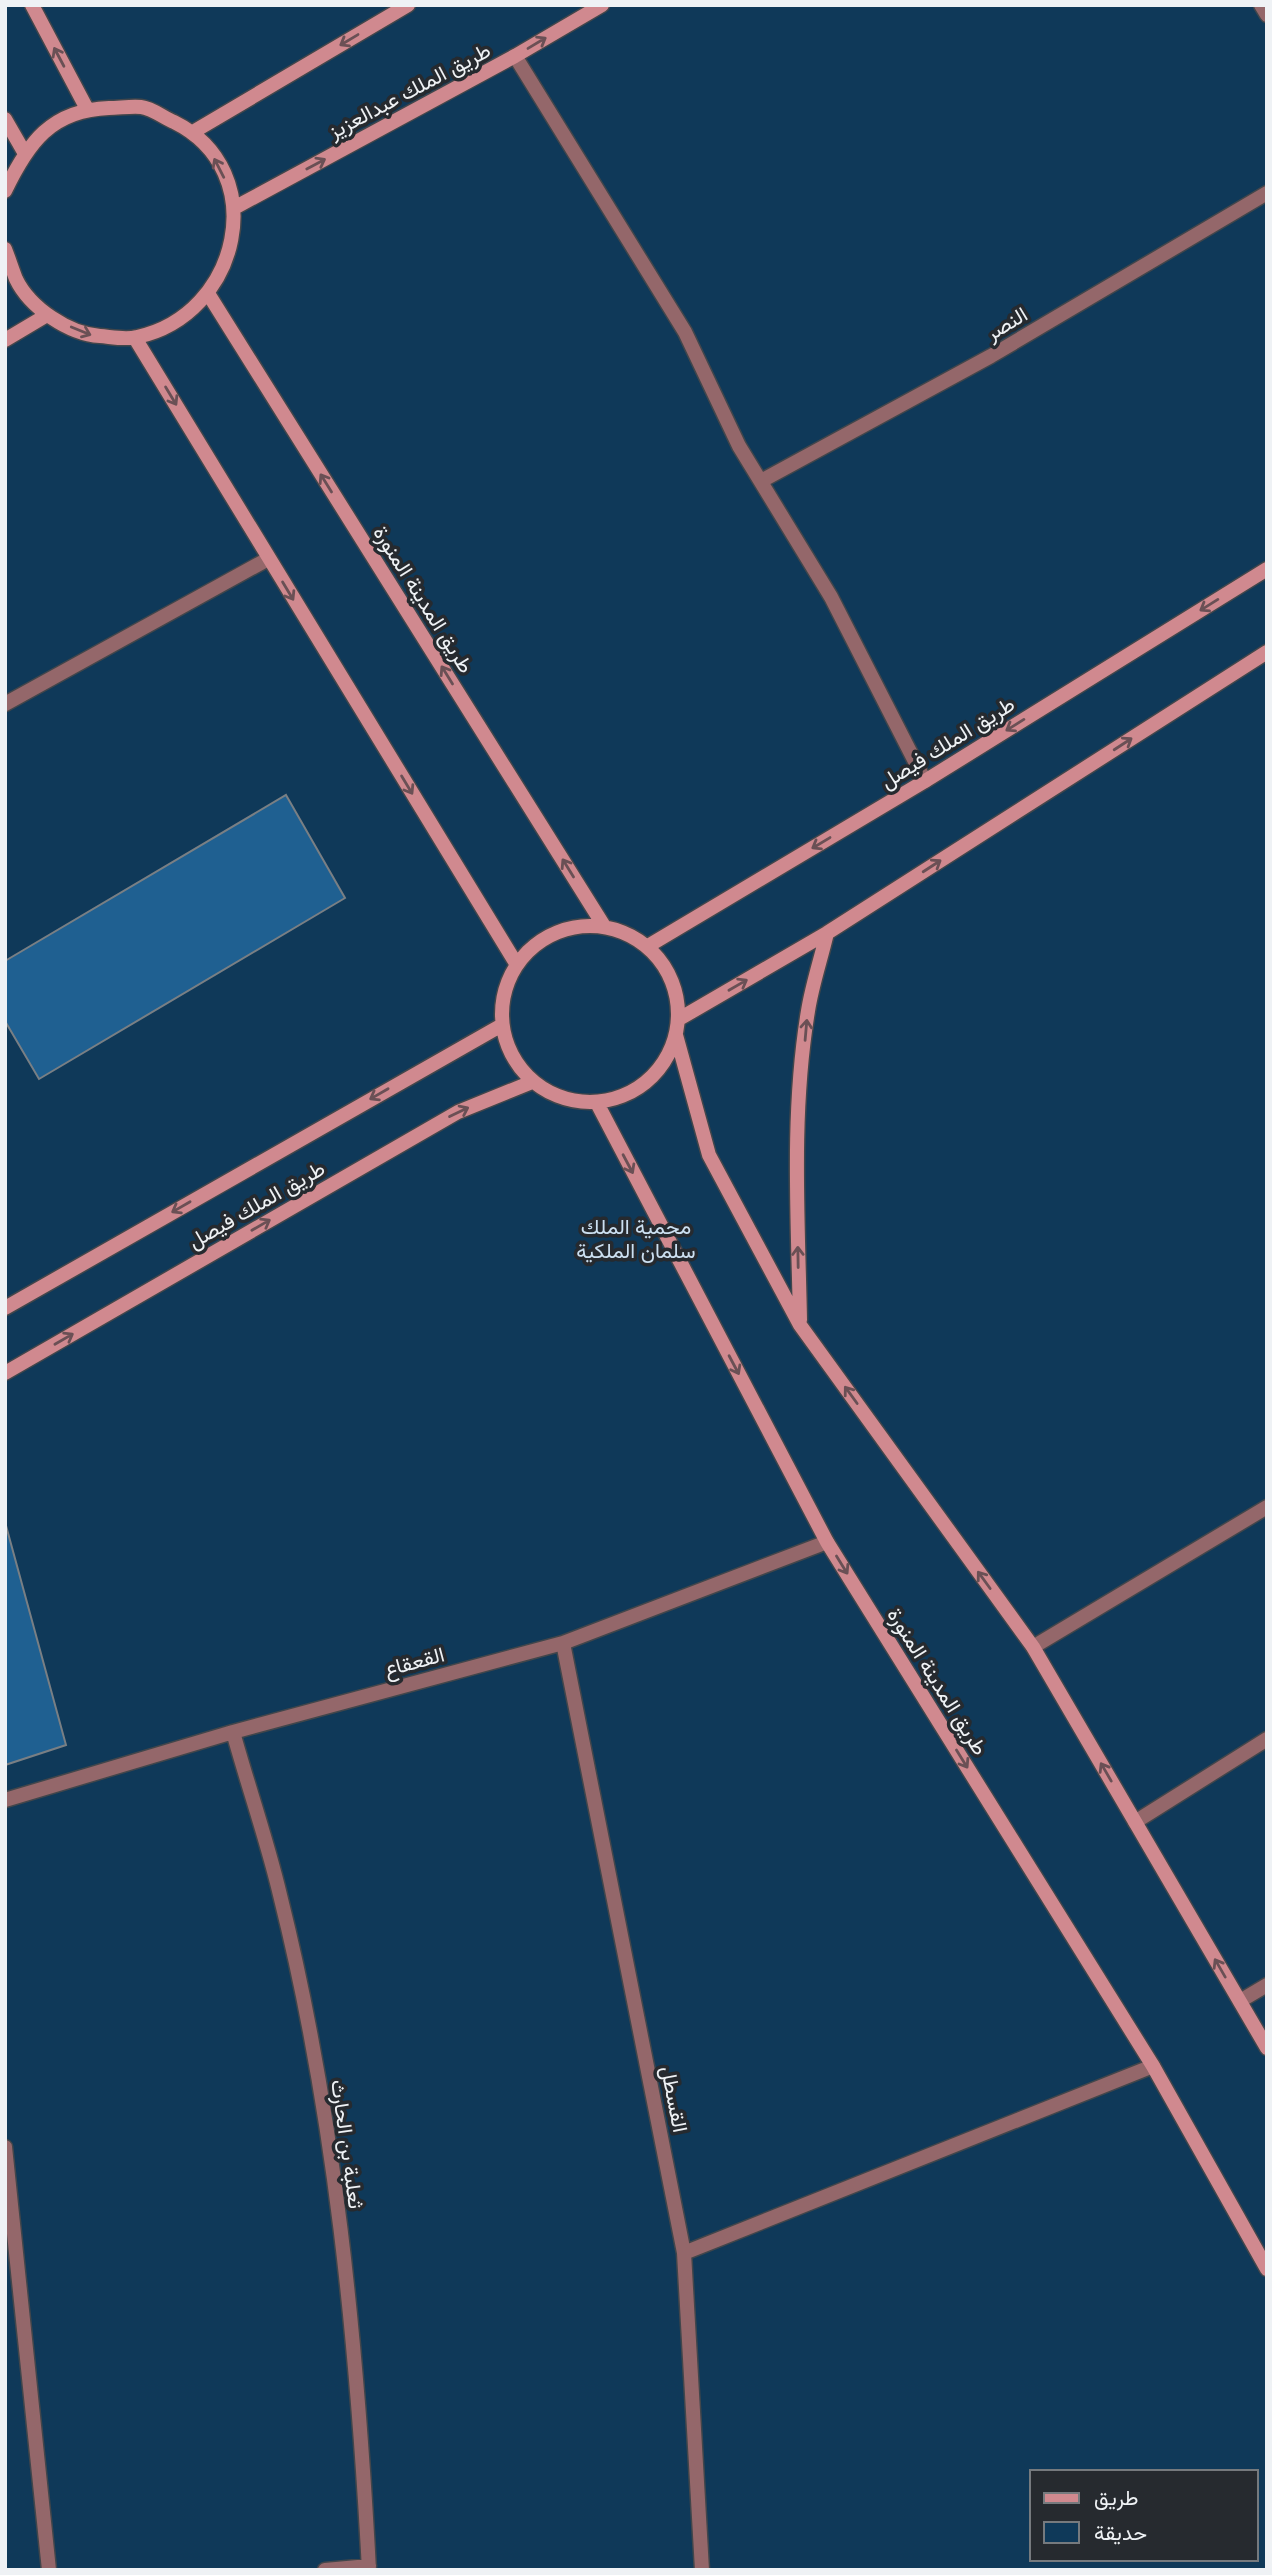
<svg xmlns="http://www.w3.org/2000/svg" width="1272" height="2575" font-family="'Noto Sans',Vazirmatn,sans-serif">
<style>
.park{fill:#0f3959;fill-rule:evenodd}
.building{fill:#1f6091;stroke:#797f84;stroke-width:2}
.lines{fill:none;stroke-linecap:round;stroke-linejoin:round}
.street-casing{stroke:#42464b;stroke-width:17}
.secondary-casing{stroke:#42464b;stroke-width:17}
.street{stroke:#94676a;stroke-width:14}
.secondary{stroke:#d0898f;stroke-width:14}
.oneway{stroke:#6a5055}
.labels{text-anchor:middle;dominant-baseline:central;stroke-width:7;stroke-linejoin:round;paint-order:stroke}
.street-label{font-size:21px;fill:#eff2f5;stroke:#262a2f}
.park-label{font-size:21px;fill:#cce0f1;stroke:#262a2f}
</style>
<rect width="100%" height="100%" fill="#262a2f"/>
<path class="park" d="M5,5H1267V2570H5ZM1032,2472H1256V2559H1032Z"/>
<path class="building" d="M286,795L345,898L39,1079L5,1021V961Z
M5,1522L66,1745L5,1765Z"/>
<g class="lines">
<g class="street-casing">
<path id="street" d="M1261,5L1267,15
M515,56L685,332L739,446L831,597L925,781
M761,481L991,356L1267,193
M5,704L268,559
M563,1643L684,2253L702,2570
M1033,1647L1267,1507
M233,1732C248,1786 267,1840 280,1895C335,2114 357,2344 369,2570
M5,1800L233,1732L563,1643L827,1542
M1135,1822L1267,1739
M1240,2001L1267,1985
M5,2147L49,2570
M684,2253L1153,2066
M325,2570L369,2566"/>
</g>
<g class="secondary-casing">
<path id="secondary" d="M32,5L87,109
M5,119L24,152
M193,132L408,5
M5,191C28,143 51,110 109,108C119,108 131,106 141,107C152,108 164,118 174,122C273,171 240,315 137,337C126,340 112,337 100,336C69,334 30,308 16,279C12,269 9,259 5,249
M234,208L515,56L602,5
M209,295L604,926
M135,338L517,965
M5,340L47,315
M502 1014a88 88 0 1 1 176 0a88 88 0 1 1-176 0Z
M648,946L925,781L1267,569
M679,1019L827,933L1267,652
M676,1035L709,1155L800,1325L1033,1647L1267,2048
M597,1103L827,1542L1153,2066L1267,2269
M5,1308L502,1025
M800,1320C798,1218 791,1113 808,1011C812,985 821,959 827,933
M5,1373L458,1112L532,1082"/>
</g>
<use href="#street" class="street"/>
<use href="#secondary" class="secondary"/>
</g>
<defs><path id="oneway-shaft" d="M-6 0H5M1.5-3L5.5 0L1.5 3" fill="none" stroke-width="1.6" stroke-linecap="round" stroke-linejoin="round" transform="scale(1.75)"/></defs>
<g class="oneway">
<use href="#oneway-shaft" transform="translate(349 40) rotate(149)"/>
<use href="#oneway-shaft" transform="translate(537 43) rotate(-31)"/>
<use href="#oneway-shaft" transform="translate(59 57) rotate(-118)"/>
<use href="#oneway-shaft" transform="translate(316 164) rotate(-28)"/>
<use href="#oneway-shaft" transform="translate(219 168) rotate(-117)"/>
<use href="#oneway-shaft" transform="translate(81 331) rotate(22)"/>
<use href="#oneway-shaft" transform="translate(171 396) rotate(59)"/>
<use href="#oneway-shaft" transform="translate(326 483) rotate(-122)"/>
<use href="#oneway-shaft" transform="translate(288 591) rotate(59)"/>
<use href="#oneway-shaft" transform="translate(1209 605) rotate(148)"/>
<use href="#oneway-shaft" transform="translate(447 675) rotate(-122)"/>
<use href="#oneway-shaft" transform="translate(1015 725) rotate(148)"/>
<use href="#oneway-shaft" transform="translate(1123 744) rotate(-33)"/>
<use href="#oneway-shaft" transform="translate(407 785) rotate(59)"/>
<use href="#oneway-shaft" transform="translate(821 843) rotate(149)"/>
<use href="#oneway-shaft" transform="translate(932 866) rotate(-33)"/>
<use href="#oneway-shaft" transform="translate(568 868) rotate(-122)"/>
<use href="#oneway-shaft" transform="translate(738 985) rotate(-30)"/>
<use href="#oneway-shaft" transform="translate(806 1030) rotate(-85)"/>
<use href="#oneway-shaft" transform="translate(379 1094) rotate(150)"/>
<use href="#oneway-shaft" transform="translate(459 1112) rotate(-26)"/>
<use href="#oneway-shaft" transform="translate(628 1164) rotate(62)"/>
<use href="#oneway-shaft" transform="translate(181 1207) rotate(150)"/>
<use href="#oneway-shaft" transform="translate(261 1225) rotate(-30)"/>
<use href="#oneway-shaft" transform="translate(798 1257) rotate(-91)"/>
<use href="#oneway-shaft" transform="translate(64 1339) rotate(-30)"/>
<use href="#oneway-shaft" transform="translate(734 1365) rotate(62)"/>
<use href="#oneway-shaft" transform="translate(851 1395) rotate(-126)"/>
<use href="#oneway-shaft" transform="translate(842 1565) rotate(58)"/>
<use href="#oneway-shaft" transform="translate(984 1580) rotate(-126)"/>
<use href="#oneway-shaft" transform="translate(962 1759) rotate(58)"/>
<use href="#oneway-shaft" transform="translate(1106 1772) rotate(-120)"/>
<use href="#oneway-shaft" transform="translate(1220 1968) rotate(-120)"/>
</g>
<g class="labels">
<g class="street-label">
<text transform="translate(409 90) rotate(-28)">طريق الملك عبدالعزيز</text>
<text transform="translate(1006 323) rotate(-31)">النصر</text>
<text transform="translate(424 599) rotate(58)">طريق المدينة المنورة</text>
<text transform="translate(947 742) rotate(-32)">طريق الملك فيصل</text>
<text transform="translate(256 1204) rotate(-30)">طريق الملك فيصل</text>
<text transform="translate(414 1661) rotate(-15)">القعقاع</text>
<text transform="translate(938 1681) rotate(58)">طريق المدينة المنورة</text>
<text transform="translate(675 2099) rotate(79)">القسطل</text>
<text transform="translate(348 2144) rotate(82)">ثعلبة بن الحارث</text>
</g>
<g class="park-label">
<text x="636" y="1226">محمية الملك<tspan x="636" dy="24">سلمان الملكية</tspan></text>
</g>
</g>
<rect width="1272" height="2575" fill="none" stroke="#eff2f5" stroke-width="14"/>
<rect x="1030" y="2470" width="228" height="91" fill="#262a2f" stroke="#767a7e" stroke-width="2"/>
<rect x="1044" y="2493" width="35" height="10" fill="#d0898f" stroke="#767a7e" stroke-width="2"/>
<text x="1094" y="2505" font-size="21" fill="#eff2f5">طريق</text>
<rect x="1044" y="2522" width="35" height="21" fill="#0f3959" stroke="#767a7e" stroke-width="2"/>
<text x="1094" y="2540" font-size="21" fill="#eff2f5">حديقة</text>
</svg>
